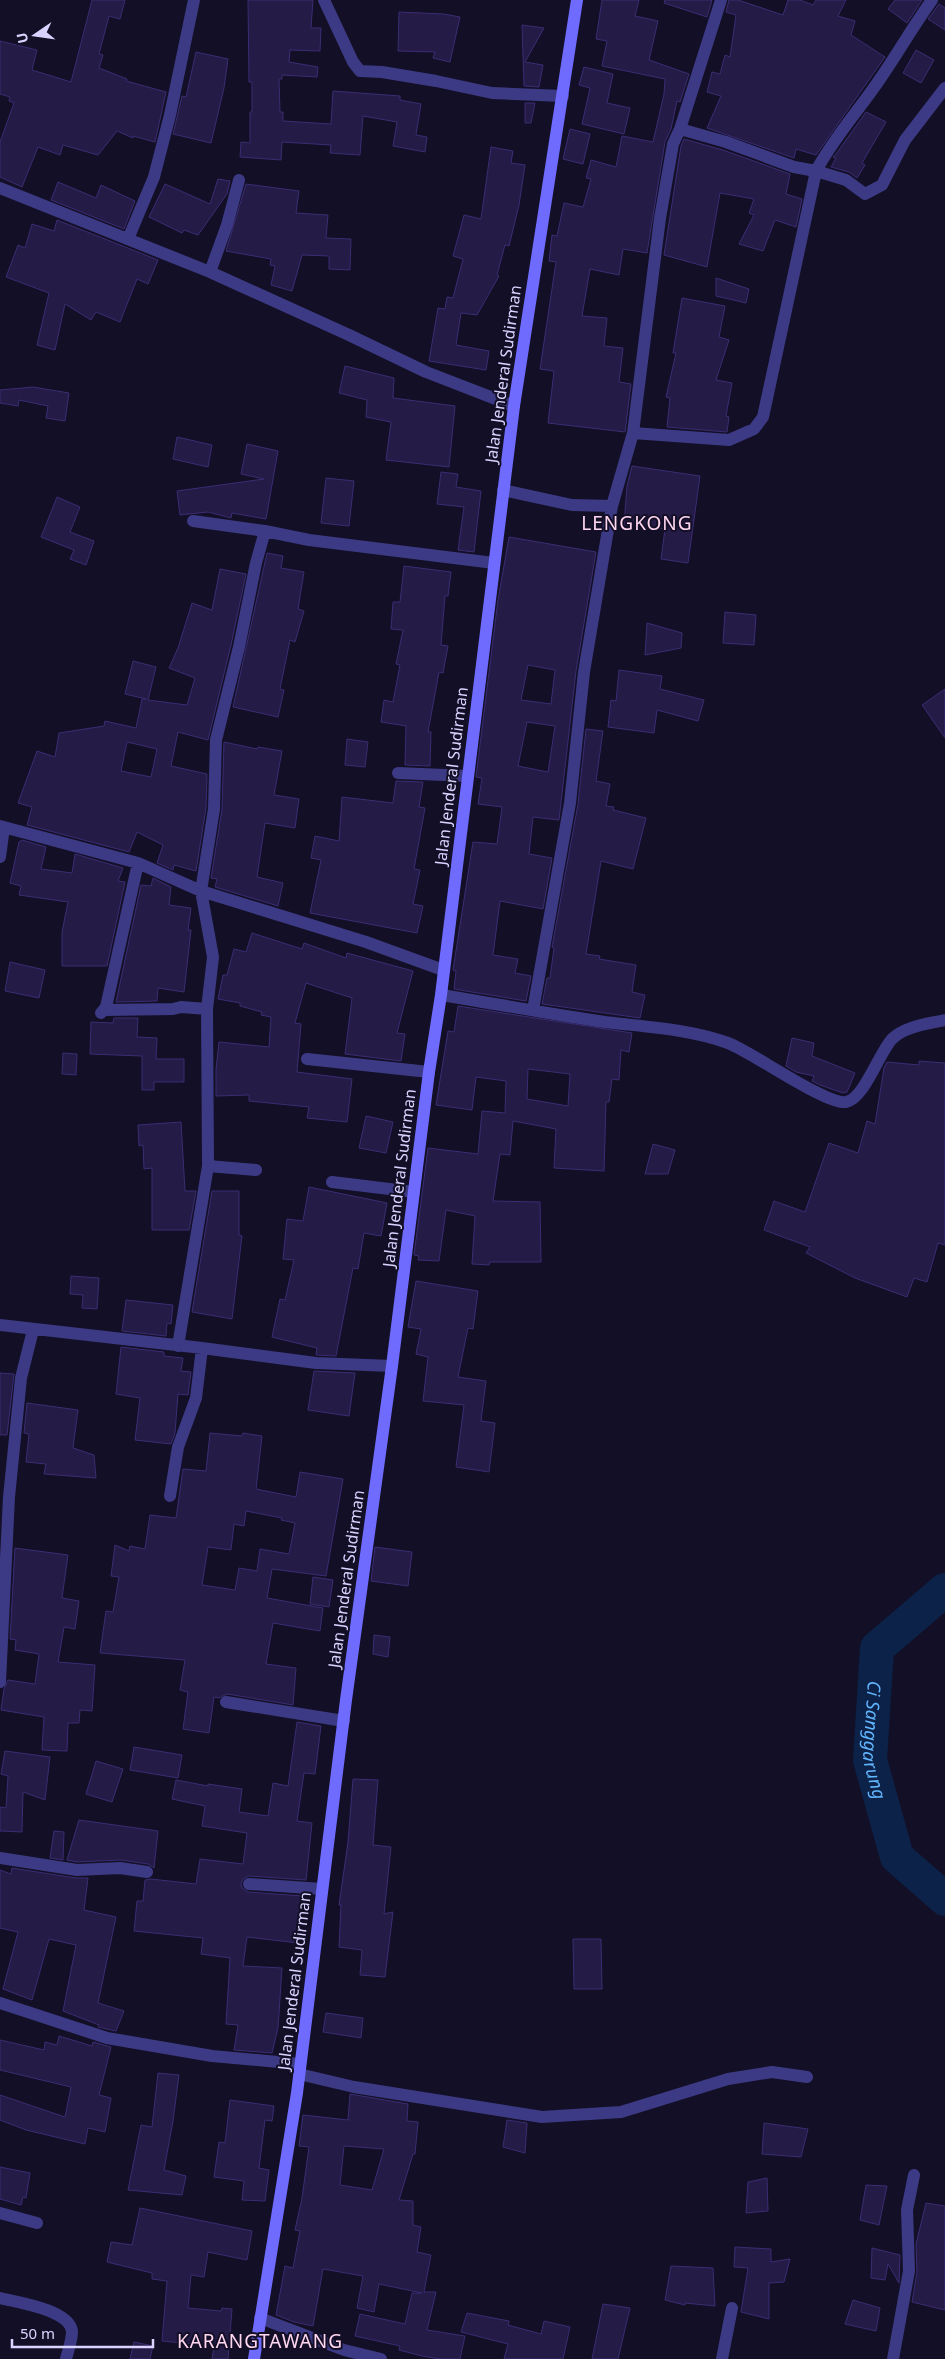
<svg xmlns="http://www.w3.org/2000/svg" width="945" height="2359" font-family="'Noto Sans',sans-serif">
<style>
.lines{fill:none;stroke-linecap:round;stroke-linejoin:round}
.river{stroke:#0c2248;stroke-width:34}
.building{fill:#241b47;stroke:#3b2d73;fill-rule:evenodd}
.minor{stroke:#3d3a85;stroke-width:12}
.secondary{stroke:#6f6bff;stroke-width:12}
.labels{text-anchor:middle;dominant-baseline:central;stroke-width:4;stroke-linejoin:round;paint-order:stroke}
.street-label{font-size:16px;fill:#d9d4ff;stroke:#130f26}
.water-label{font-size:18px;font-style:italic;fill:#62b6ff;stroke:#130f26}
.quarter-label{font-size:19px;letter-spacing:1px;fill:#ffd6f0;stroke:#130f26}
</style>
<rect width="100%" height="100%" fill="#130f26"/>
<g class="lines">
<path class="river" id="s1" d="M945,1590L877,1648L870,1760L897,1857L945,1899"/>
</g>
<path class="building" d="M92,0H125L120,19L109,16L99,54L103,55L99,68L127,79L126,81L166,92L155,142L133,136V138L117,131L98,155L63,145L60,155L38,147L22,187L0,177V142L14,103L9,101L10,97L0,94V41L37,50L32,70L71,82Z
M248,0H313L311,28H321L320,51L290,50L289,62L318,67L317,77L282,75V79H279L280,112H283V121L331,124L333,91L400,96V100L421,104L416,135L427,137L425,152L393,146L397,122L363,116L360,155L330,153L331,145L282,142L281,160L240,157L241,142L250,143V112H252V82H249Z
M602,0H639L635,16L658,21L649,60L689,74L680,102L677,101L671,129L665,142L647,253L623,249L619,275L590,269L582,316L607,318L604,346L623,348L619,382L631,384L625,432L548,423L554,371L540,369L556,262L549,261L552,235L557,236L564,203L583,207L591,179L586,178L591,160L616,167L622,136L653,142L664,94L665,79L602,66L607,41L596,39Z
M665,0H712L707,17L664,3Z
M729,0H738L783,15L788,0H800L813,5L816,0H846L838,16L855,21L851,35L885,57L816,155L796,149L794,158L707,128L721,96L707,92L712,72L720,74L725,55L730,57L736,15L726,12Z
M895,0H922L907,23L888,9Z
M939,4L945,8V30L928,19Z
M399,12L444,14L460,17L450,62L433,58L435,52L398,51Z
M522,25L544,28L525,62L543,65L539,87L524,86Z
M916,50L934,60L921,83L903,73Z
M196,52L228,59L224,88L211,143L173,134L182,96L186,97Z
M584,67L613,74L607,103L630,108L624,134L582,124L590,88L579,85Z
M525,103H535L531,123H525Z
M866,112L886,122L862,163L865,165L857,178L849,172L831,167L836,158L833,157L836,154Z
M570,129L590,134L583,164L563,159Z
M684,139L723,150L790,174L786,194L802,199L796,227L775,220L763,251L739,244L754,215L749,213L754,199L720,193L707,267L664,255L681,146Z
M491,147L513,151L511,163L525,165L519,205L509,246L505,245L497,275L499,276L477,315L461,313L456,345L489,351L486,370L429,361L438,308L445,309L447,297L453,298L463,259L453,256L464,215L481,219Z
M218,179L230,181L227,194L198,235L184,230L182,233L149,217L165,184L210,204Z
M58,182L96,198L101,185L135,201L124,229L51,200Z
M246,184L299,191L296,213L328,215L326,238L351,239L350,270L329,269V256L302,255L292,291L271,285L275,266L270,265L271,259L226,251Z
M57,220L158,260L148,284L137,279L120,322L96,312L91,320L65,304L55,350L37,345L49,293L6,277L18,245L25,248L32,224L54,231Z
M716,278L749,289L746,303L716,296Z
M682,298L725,306L719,337L729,340L716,380L732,383L726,416L729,417L727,432L667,427L670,398L666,397L676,353H673Z
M345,366L394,378L393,398L455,406L449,467L386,460L391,422L366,417L367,400L339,393Z
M33,387L69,393L65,421L46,418L48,406L19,400L18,406L0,403V390Z
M177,437L212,445L208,467L173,459Z
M247,444L278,451L266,519L232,513L231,518L208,512L180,515L177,491L264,479L241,474Z
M632,466L700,476L688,563L661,559L665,529L624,525L627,486Z
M441,472L458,474L456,487L481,491L474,552L458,550L464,507L437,504Z
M326,478L354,481L349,526L321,523Z
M57,497L80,507L70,532L94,541L86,565L70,559L74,550L41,537Z
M509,537L596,552L576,671L559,820L533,817L529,854L552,858L543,909L500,901L493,955L518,959L515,973L531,976L526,1001L454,989L456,971L453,970L473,842L497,844L502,807L478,804L482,778L476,777L498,600ZM528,665L555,670L551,704L521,700ZM527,722L555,726L548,772L518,766Z
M267,553L283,556L281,568L304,572L298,609L304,611L295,642L290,640L280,689L284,690L278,717L233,707Z
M404,566L451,572L448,596H445L441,645L448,646L443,673L439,672L428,732H431L430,766L405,765L406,726L381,722L384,700L393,702L400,665L396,664L403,630L391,629L393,602H400Z
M220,569L246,574L231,645L208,740L178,732L171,766L207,774L206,808L196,871L174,865L173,870L157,863L163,845L137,832L129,852L27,825L32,807L18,803L37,751L55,757L59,733L104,726L105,721L136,728L142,699H146L125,694L133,661L156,667L148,700L187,705L195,678L169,668L178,648L192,603L212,610ZM127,742L157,749L151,777L121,771Z
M725,612L756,615L754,645L723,643Z
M647,623L682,633L681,648L645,655Z
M619,670L662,676L660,689L704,700L698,721L657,710L654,733L608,727L611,700L616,701Z
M945,689V738L922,705Z
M586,729L603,731L596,781L610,784L606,806L614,807L613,810L646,818L633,869L601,861L586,954L600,956L599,959L636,965L632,992L645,995L640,1018L542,1004L547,978H550L554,948L552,947L578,804Z
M347,739L368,742L365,767L345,765Z
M224,742L257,749L258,747L282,751L274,795L299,799L295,828L265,823L257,877L283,883L278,906L215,887L217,879L211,878L222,809Z
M396,781L423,782L419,807L425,808L414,869L420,870L413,904L423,906L417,933L310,913L321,860L311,858L315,836L339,841L342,797L393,803Z
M22,840L46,847L41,869L72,873L75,854L123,868L118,881L125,882L107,966H62V932L68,902L19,895L21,886L10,883L19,842Z
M153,878L171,887L169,905L191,908L188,930H191L184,992L158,988L157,1001L116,1002L141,885L151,886Z
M252,933L302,949L304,943L346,958L347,953L413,971L397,1033L405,1034L401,1061L345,1054L352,998L306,983L295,1023L301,1024L297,1072L352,1079L347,1122L307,1118L309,1107L249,1101V1095L216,1096V1069L219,1042L269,1047L271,1017L261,1015L262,1012L240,1006V1003L218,999L223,975H227L234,949L246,952Z
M10,962L45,970L39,998L5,991Z
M458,1006L632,1033L629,1052L621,1050L619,1080L612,1079L609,1102H606L604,1171L554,1168L556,1129L513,1121L510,1155L500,1154L493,1201L540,1202L541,1262H490L489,1265L472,1264L475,1216L446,1210L439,1261L418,1260L419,1256L414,1255L428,1148L478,1154L482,1111L505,1113L506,1081L476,1077L472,1110L436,1105L448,1031L454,1032ZM528,1069L570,1074L568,1106L527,1099Z
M114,1018H138L137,1037L157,1038L156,1059H184V1082H154V1090H142V1056L90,1054L91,1022L113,1023Z
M792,1038L814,1043L812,1056L855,1073L847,1092L843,1093L820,1085L812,1081L814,1076L796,1072L786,1066Z
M63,1053L77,1054L76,1075L62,1074Z
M919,1061L945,1063V1245L938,1243L927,1282L914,1278L907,1297L855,1278L806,1253L810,1247L764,1230L774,1201L805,1212L829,1143L858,1153L867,1121L875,1124L884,1068L887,1062L919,1065Z
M366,1116L393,1122L386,1153L359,1148Z
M181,1122L185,1191H196L189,1230H152V1168L144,1169L143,1145L139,1146L138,1125Z
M653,1144L675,1150L668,1174H645Z
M309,1187L387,1203L381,1236L364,1233L358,1269L353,1268L336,1356L316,1355L317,1348L272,1337L280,1299L285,1300L294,1260L283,1259L287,1219L303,1221Z
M212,1191H239V1235L242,1236L232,1319L192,1312Z
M71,1276L99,1278L97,1309L82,1308L83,1295L70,1294Z
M416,1281L478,1291L473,1329L468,1328L458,1377L486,1381L481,1421L495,1423L489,1472L456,1467L464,1405L423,1401L428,1357L416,1354L421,1329L408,1327Z
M126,1300L173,1305L171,1324L167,1323L166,1336L122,1331Z
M121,1347L164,1352V1356L183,1358L181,1371L191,1372L188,1395L178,1394L175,1433L171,1444L135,1440L140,1398L116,1394Z
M314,1371L355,1373L349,1416L308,1410Z
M0,1373L14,1374L7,1435H0Z
M27,1403L78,1410L73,1448L94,1455L96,1478L44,1474L46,1464L26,1462L29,1434L24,1433Z
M210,1433L242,1436L243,1433L262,1436L256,1489L296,1497L300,1472L343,1479L326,1576L272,1569L267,1598L323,1608L320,1631L273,1623L266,1664L296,1668L293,1705L227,1694L219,1698L214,1697L209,1733L183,1729L188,1692L180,1690L185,1660L100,1653L106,1611L113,1612L119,1577L111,1576L115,1545L129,1551L130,1546L145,1549L150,1515L176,1518L183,1469L206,1471ZM246,1511L282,1518L281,1520L295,1523L289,1554L260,1549L257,1571L239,1568L235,1590L202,1585L208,1547L231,1550L234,1524L244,1526Z
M375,1547L412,1552L408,1586L371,1581Z
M15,1548L68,1555L62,1598L79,1601L75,1629L64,1627L58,1662L95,1665L92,1711L80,1710L79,1723H68L67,1751L42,1750L44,1717L1,1710L4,1689L8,1680L35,1684L39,1654L15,1650L16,1640L10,1639Z
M313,1577L333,1580L329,1607L310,1604Z
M374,1635L390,1637L388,1657L373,1654Z
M297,1722L321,1726L315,1774L304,1773L297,1821L312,1823L306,1880L249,1876L243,1879L241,1884L242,1888L248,1892L303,1896L298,1943L247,1937L243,1966L282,1968L278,2028L272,2053L234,2050L238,2025L226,2024L230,1958L201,1954L203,1938L134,1931L137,1901H143L145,1880L151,1879L196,1884L200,1859L243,1864L247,1833L202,1826L205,1806L172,1799L176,1780L208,1786V1784L242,1789L239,1812L268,1816L273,1783L288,1786Z
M134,1747L182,1755L178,1778L130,1770Z
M5,1751L50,1757L45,1800L23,1792L22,1832L0,1831V1807L6,1808L8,1776L1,1774Z
M96,1761L123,1769L112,1802L86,1794Z
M353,1779L378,1780L373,1845L391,1847L384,1914L393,1912L385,1977L360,1975L362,1950L339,1947L341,1905H339L348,1842Z
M79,1820L158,1831L154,1868L148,1864L121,1860L77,1862L67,1860Z
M54,1831L64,1832L63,1860L50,1858Z
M12,1868L76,1878H88L84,1910L116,1917L98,2003L124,2011L116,2031L98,2027L99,2025L63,2011L76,1945L49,1939L32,2000L3,1989L18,1932L0,1928V1870L11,1874Z
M573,1939H601L602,1989H574Z
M326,2013L363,2018L361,2038L323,2032Z
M59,2036L92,2046L93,2042L111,2047L99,2095L111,2098L105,2132L88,2128L85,2144L26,2130L0,2120V2095L65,2117L71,2087L0,2070V2040L44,2050L45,2042L57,2045Z
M158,2073L179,2075L173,2121L164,2170L186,2176L182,2195L128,2190L141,2125L152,2127Z
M350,2094L408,2104L407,2121L418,2122L415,2154H413L399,2200L413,2201V2225L421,2227L417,2252L431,2255L424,2292H436L427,2330L465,2336L460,2359H440L422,2356L399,2350L400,2346L355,2336L360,2314L405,2324L412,2293H422L379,2284L374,2312L357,2308L363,2276L323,2269L313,2326L294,2322L276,2315L285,2266L293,2268L300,2231L295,2230L302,2198L309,2147L299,2146L303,2115L348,2120ZM344,2146L384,2149L372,2190L340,2185Z
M230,2100L274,2106L272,2121L265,2120L259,2168L269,2170L265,2201L242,2200L244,2181L214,2177L219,2142L225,2143Z
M507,2120L527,2123L525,2153L503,2147Z
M764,2123L808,2129L801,2157L762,2154Z
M0,2167L30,2173L26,2198L23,2197L21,2205L0,2199Z
M767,2178L768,2211L746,2213L748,2182Z
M866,2185L887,2186L879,2225L860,2220Z
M926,2203L945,2206V2310L912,2302L917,2272L916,2244Z
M140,2208L252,2231L247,2260L208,2252L204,2277L191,2275L188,2308L221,2311L222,2308L232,2309L228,2359H212L214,2346L162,2341L167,2281L152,2279V2273L107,2262L111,2242L132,2245Z
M735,2247L771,2249V2262L790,2259L784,2282L769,2283V2319L741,2312L748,2268L734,2267Z
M872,2248L900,2255L899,2283L888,2264L885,2280L871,2278Z
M671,2266L713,2268L715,2306L685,2303V2305L665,2300Z
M853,2300L880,2308L876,2331L845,2324Z
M603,2304L630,2308L618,2359H592Z
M467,2313L509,2321L508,2325L541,2334L544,2321L570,2327L563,2359H504L508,2344L461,2332Z
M134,2342L153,2346L150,2359H130Z"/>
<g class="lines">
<path class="minor" d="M324,0L353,62L360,71L382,72L436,81L492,93L563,96
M680,129L726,142L794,167L816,171C832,141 853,117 873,89C894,60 911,29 932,0
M0,188L210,272L349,335L426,372L514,406
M128,239L154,177L170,115L194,0
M210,272L227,225L239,180
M633,433L729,440L754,429L763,417L816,171L846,180L865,194L882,185L905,140L945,88
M503,490L572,505L612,506
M193,521L265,531
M398,773L467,776
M0,826L138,863L201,891L366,942L443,970
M0,857L4,827
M441,995C496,1004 551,1014 605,1022C646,1027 690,1029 728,1043C752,1052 826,1105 846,1102C864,1099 879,1053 892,1039C905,1026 928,1024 945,1020
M104,1010L173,1009L181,1007L207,1009
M533,1010L570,803L584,672L612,506L633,433L660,218L673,144L680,129L721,0
M101,1013L106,1007L138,863
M307,1059L429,1072
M208,1166L256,1170
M332,1182L414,1192
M0,1325L202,1348L316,1363L392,1366
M178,1346L208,1166L207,1009L213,957L201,891L214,809L216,740L239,647L256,563L265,531L309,540L494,563
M170,1496L178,1447L196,1398L202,1348
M0,1682L9,1497L21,1378L33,1330
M226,1702L344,1721
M0,1858L77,1870L120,1868L147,1872
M249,1884L322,1889
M0,2003L107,2038L212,2056L300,2064
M299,2074L354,2087L542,2117L621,2112L728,2079L772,2072L807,2077
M0,2213L37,2223
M0,2298C17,2302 71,2310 72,2332C72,2340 68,2351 66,2359
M260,2318L344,2350L381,2359
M722,2359L732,2308
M893,2359L909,2271L907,2210L914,2175"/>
<path class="secondary" d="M254,2359L297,2093L346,1700L392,1366L429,1072L441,995L514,406L577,0"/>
</g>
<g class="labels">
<g class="street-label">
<text transform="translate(503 374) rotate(-82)">Jalan Jenderal Sudirman</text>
<text transform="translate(451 776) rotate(-83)">Jalan Jenderal Sudirman</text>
<text transform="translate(399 1178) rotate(-83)">Jalan Jenderal Sudirman</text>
<text transform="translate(346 1579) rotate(-82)">Jalan Jenderal Sudirman</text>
<text transform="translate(294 1981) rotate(-83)">Jalan Jenderal Sudirman</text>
</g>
<g class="water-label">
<text stroke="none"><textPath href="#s1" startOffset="182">Ci Sanggarung</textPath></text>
</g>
<g class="quarter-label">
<text x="637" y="523">LENGKONG</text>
<text x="260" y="2341">KARANGTAWANG</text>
</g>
</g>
<g transform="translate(35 35) rotate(257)" stroke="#130f26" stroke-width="4" paint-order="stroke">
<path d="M0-4L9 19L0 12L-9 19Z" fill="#d9d4ff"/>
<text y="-8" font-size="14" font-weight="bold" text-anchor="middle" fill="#d9d4ff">U</text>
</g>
<path d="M12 2339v8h141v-8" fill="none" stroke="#d9d4ff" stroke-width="2.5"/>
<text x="20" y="2339" font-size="15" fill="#d9d4ff" stroke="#130f26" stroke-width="4" paint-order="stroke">50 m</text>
</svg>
